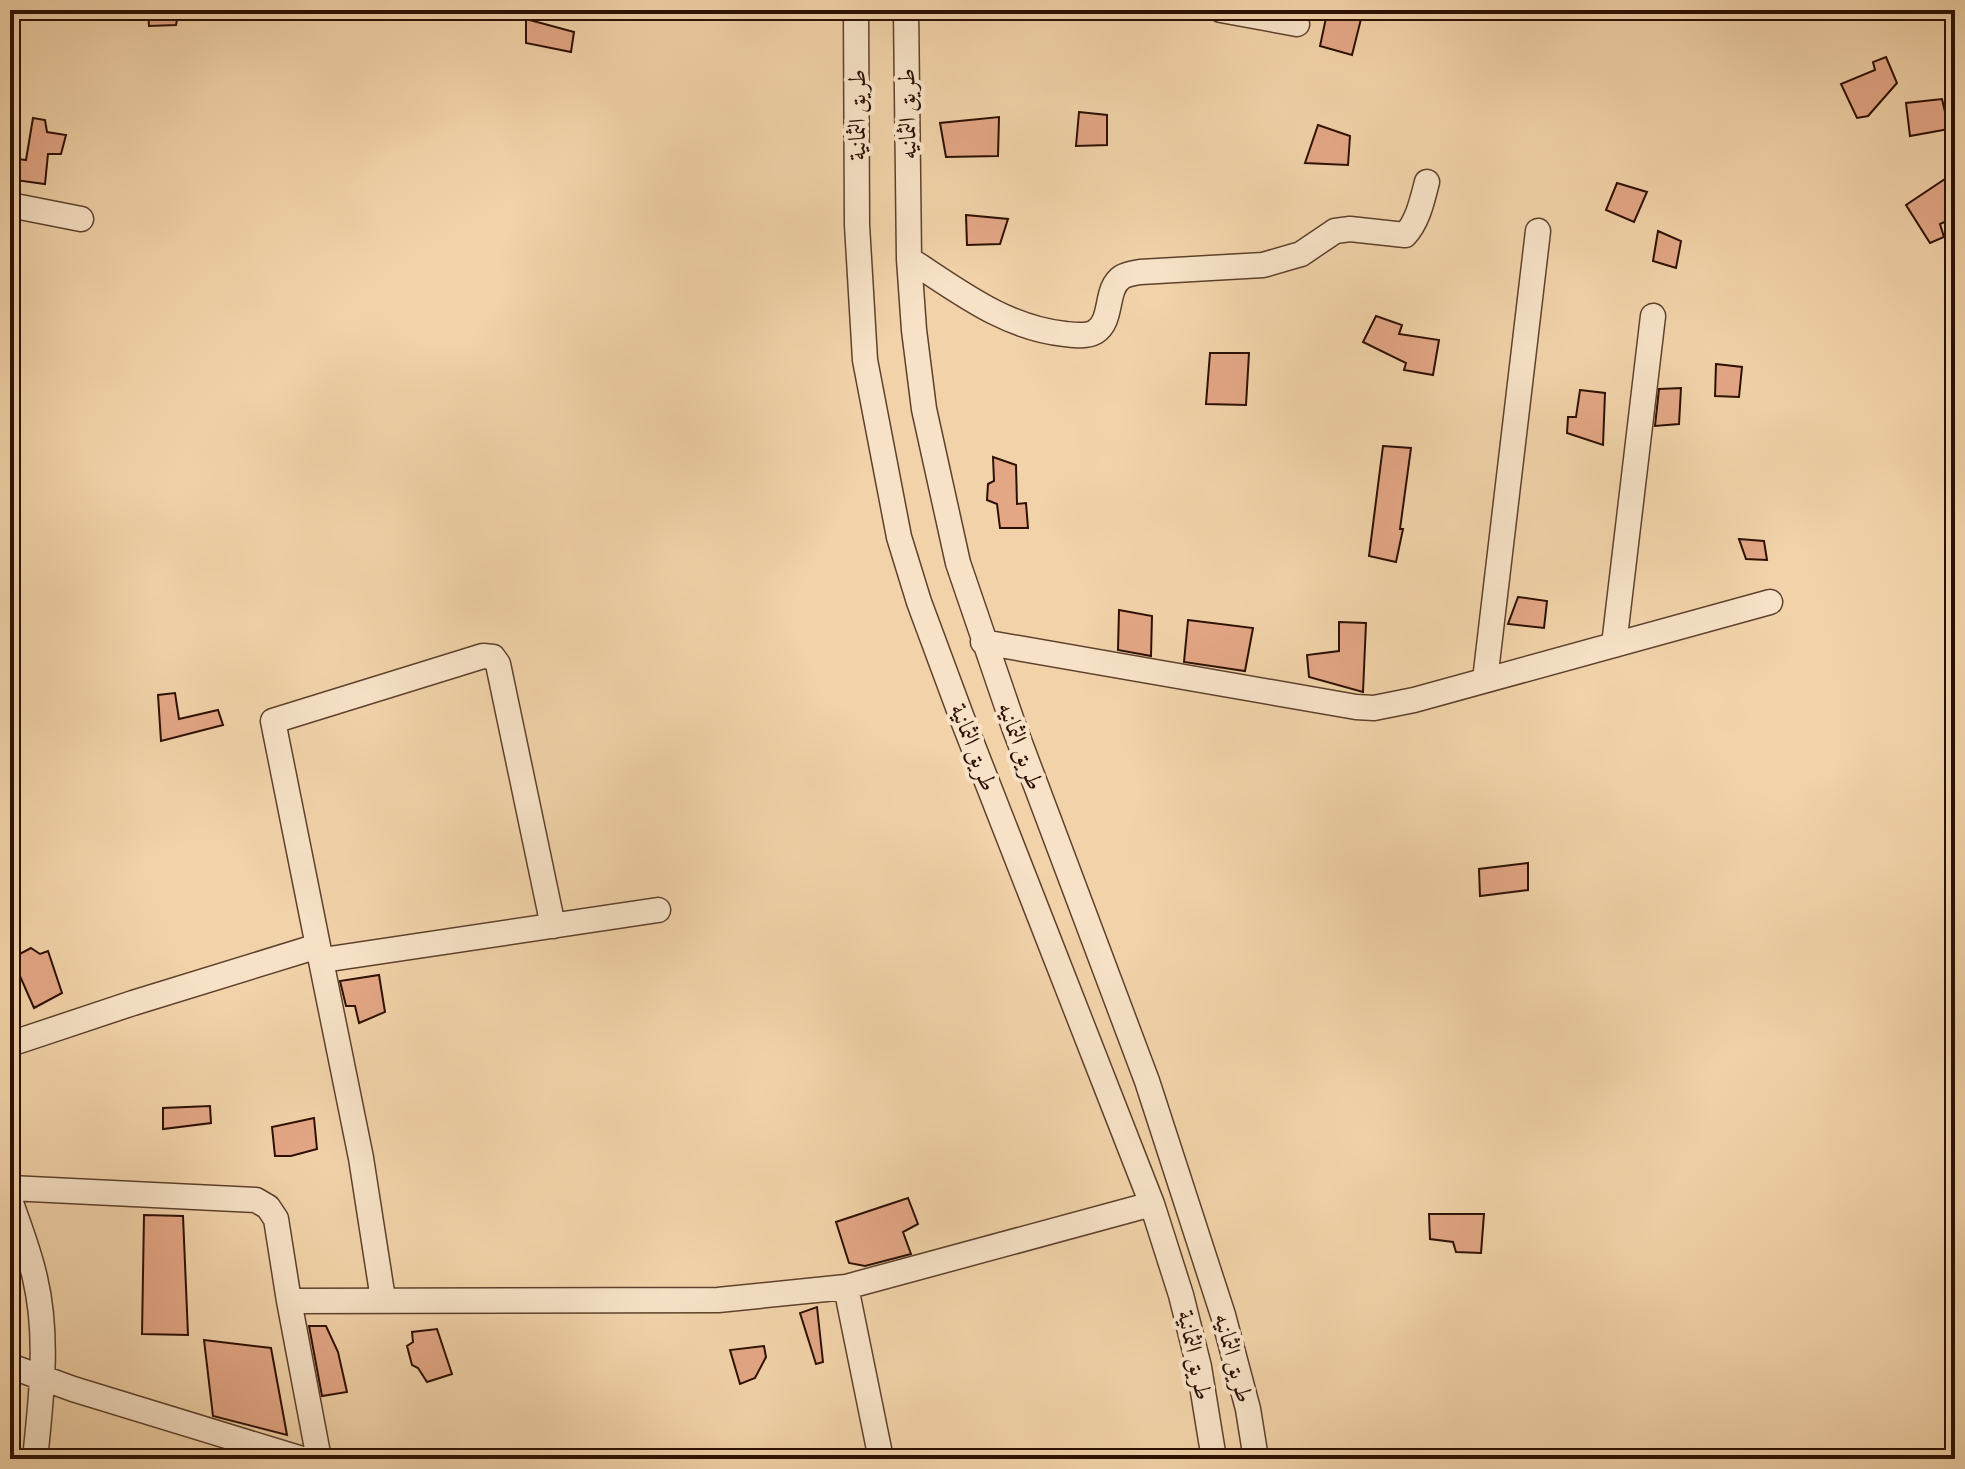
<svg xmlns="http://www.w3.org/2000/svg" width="1965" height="1469" font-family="'IM FELL French Canon',Amiri,serif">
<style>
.building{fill:#e4a786;stroke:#2d1004;stroke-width:2}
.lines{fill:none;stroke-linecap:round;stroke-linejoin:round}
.minor-casing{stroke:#5e412d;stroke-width:27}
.minor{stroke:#f7e2c7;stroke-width:24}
.labels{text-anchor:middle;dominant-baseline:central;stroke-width:8;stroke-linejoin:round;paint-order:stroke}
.street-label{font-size:24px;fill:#2d1004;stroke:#f7e2c7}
</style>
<rect width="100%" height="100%" fill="#f2d3a9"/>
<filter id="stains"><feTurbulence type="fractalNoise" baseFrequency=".0025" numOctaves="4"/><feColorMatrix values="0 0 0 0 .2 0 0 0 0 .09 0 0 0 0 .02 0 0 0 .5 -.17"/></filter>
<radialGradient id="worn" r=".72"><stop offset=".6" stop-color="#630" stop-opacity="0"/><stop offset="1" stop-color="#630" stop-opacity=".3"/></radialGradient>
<path class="building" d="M148,10H179L176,25L149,26Z
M1339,11L1361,19L1352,55L1320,46L1326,18Z
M526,19L574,32L571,52L526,43Z
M1886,57L1897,83L1868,116L1857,118L1841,84L1875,70L1873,62Z
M1942,99L1949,129L1910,136L1906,103Z
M1079,112L1107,115V145L1076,146Z
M999,117L998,156L946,157L940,123Z
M33,118L45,120L47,132L66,135L61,154H48L45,184L15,180L19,159L26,160Z
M1318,125L1350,136L1348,165L1305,163Z
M1948,177L1955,192V203L1951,219L1940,224L1944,237L1930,243L1906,205Z
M1617,183L1647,192L1634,222L1606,210Z
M966,215L1008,219L1000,244L967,245Z
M1658,231L1681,241L1676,268L1653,261Z
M1376,316L1402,325L1399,334L1439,340L1433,375L1404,370L1406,363L1363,342Z
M1210,353H1249L1246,405L1206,404Z
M1716,364L1742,367L1739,397L1715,396Z
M1681,388L1679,424L1655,426L1659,389Z
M1580,390L1605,393L1603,445L1567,433L1568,417H1576Z
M1383,446L1411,448L1400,529H1403L1396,562L1369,556Z
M993,457L1016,465L1017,504L1026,503L1028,528H1000L997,504L987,500L988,484L994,481Z
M1739,539L1764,541L1767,560L1746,559Z
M1518,597L1547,601L1544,628L1508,624Z
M1119,610L1152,616L1151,656L1118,650Z
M1188,620L1253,628L1245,671L1184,662Z
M1339,622L1366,623L1363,692L1309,677L1307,655L1339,651Z
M175,693L179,719L218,710L223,725L161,741L158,695Z
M1528,863V890L1480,896L1479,869Z
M31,948L40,954L48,951L62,993L34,1008L12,958Z
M379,975L385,1012L359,1023L355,1006H346L340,981Z
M210,1106L211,1123L163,1129V1108Z
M314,1118L317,1149L291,1156H275L272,1127Z
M908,1198L918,1224L903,1232L911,1254L865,1266L849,1263L836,1222Z
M1429,1214H1484L1481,1253L1456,1252L1453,1242L1430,1239Z
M144,1215L183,1216L188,1335L142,1334Z
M817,1307L823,1362L816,1364L800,1313Z
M309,1326H326L338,1352L347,1392L322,1396Z
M437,1329L452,1374L427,1382L418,1368L412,1365L407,1346L413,1342L412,1332Z
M204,1340L271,1348L287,1435L213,1416Z
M764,1346L766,1357L755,1378L740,1384L730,1350Z"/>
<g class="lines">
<g class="minor-casing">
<path id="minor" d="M856,10L857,225L865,360L899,537L919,602L962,718L1152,1204L1181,1295L1199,1367L1214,1459
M906,10L909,259L914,330L924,409L958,563L1014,727L1147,1081L1223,1315L1248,1409L1256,1459
M1221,10L1297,24
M10,205L81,219
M909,259C957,290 1005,328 1065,334C1074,335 1086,337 1095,332C1114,320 1104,289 1122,277C1127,274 1135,273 1140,272L1263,265L1301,254L1335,231L1350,229L1405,235C1418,221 1422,201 1427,182
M983,642L1356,707L1374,708L1414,700L1770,602
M1614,645L1653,316
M1485,680L1538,231
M318,946L273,721L483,656L493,657L498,664L553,926
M323,960L658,910
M10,1044L133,1003L318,946L361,1158L383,1299
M10,1188L256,1200L268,1207L276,1219L289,1301
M10,1200C19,1226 29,1251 35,1278C49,1337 41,1400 35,1459
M846,1287L881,1459
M10,1366L73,1389L302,1459
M319,1459L289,1301L718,1300L846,1287L1152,1204"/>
</g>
<use href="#minor" class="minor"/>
</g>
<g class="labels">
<g class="street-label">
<text transform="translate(907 114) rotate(-91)">طريق الثمانيه</text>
<text transform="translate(857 115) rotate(-90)">طريق الثمانية</text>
<text transform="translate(1021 746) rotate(70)">طريق الثمانيه</text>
<text transform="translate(974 747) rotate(69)">طريق الثمانية</text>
<text transform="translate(1195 1355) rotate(78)">طريق الثمانية</text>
<text transform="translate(1234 1358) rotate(75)">طريق الثمانيه</text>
</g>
</g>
<rect width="1965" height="1469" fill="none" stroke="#f2d3a9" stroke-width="40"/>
<rect x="12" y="12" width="1941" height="1445" fill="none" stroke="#2d1004" stroke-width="4"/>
<rect x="20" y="20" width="1925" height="1429" fill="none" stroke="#2d1004" stroke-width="2"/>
<rect width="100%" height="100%" filter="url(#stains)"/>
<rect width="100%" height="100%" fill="url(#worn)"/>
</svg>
